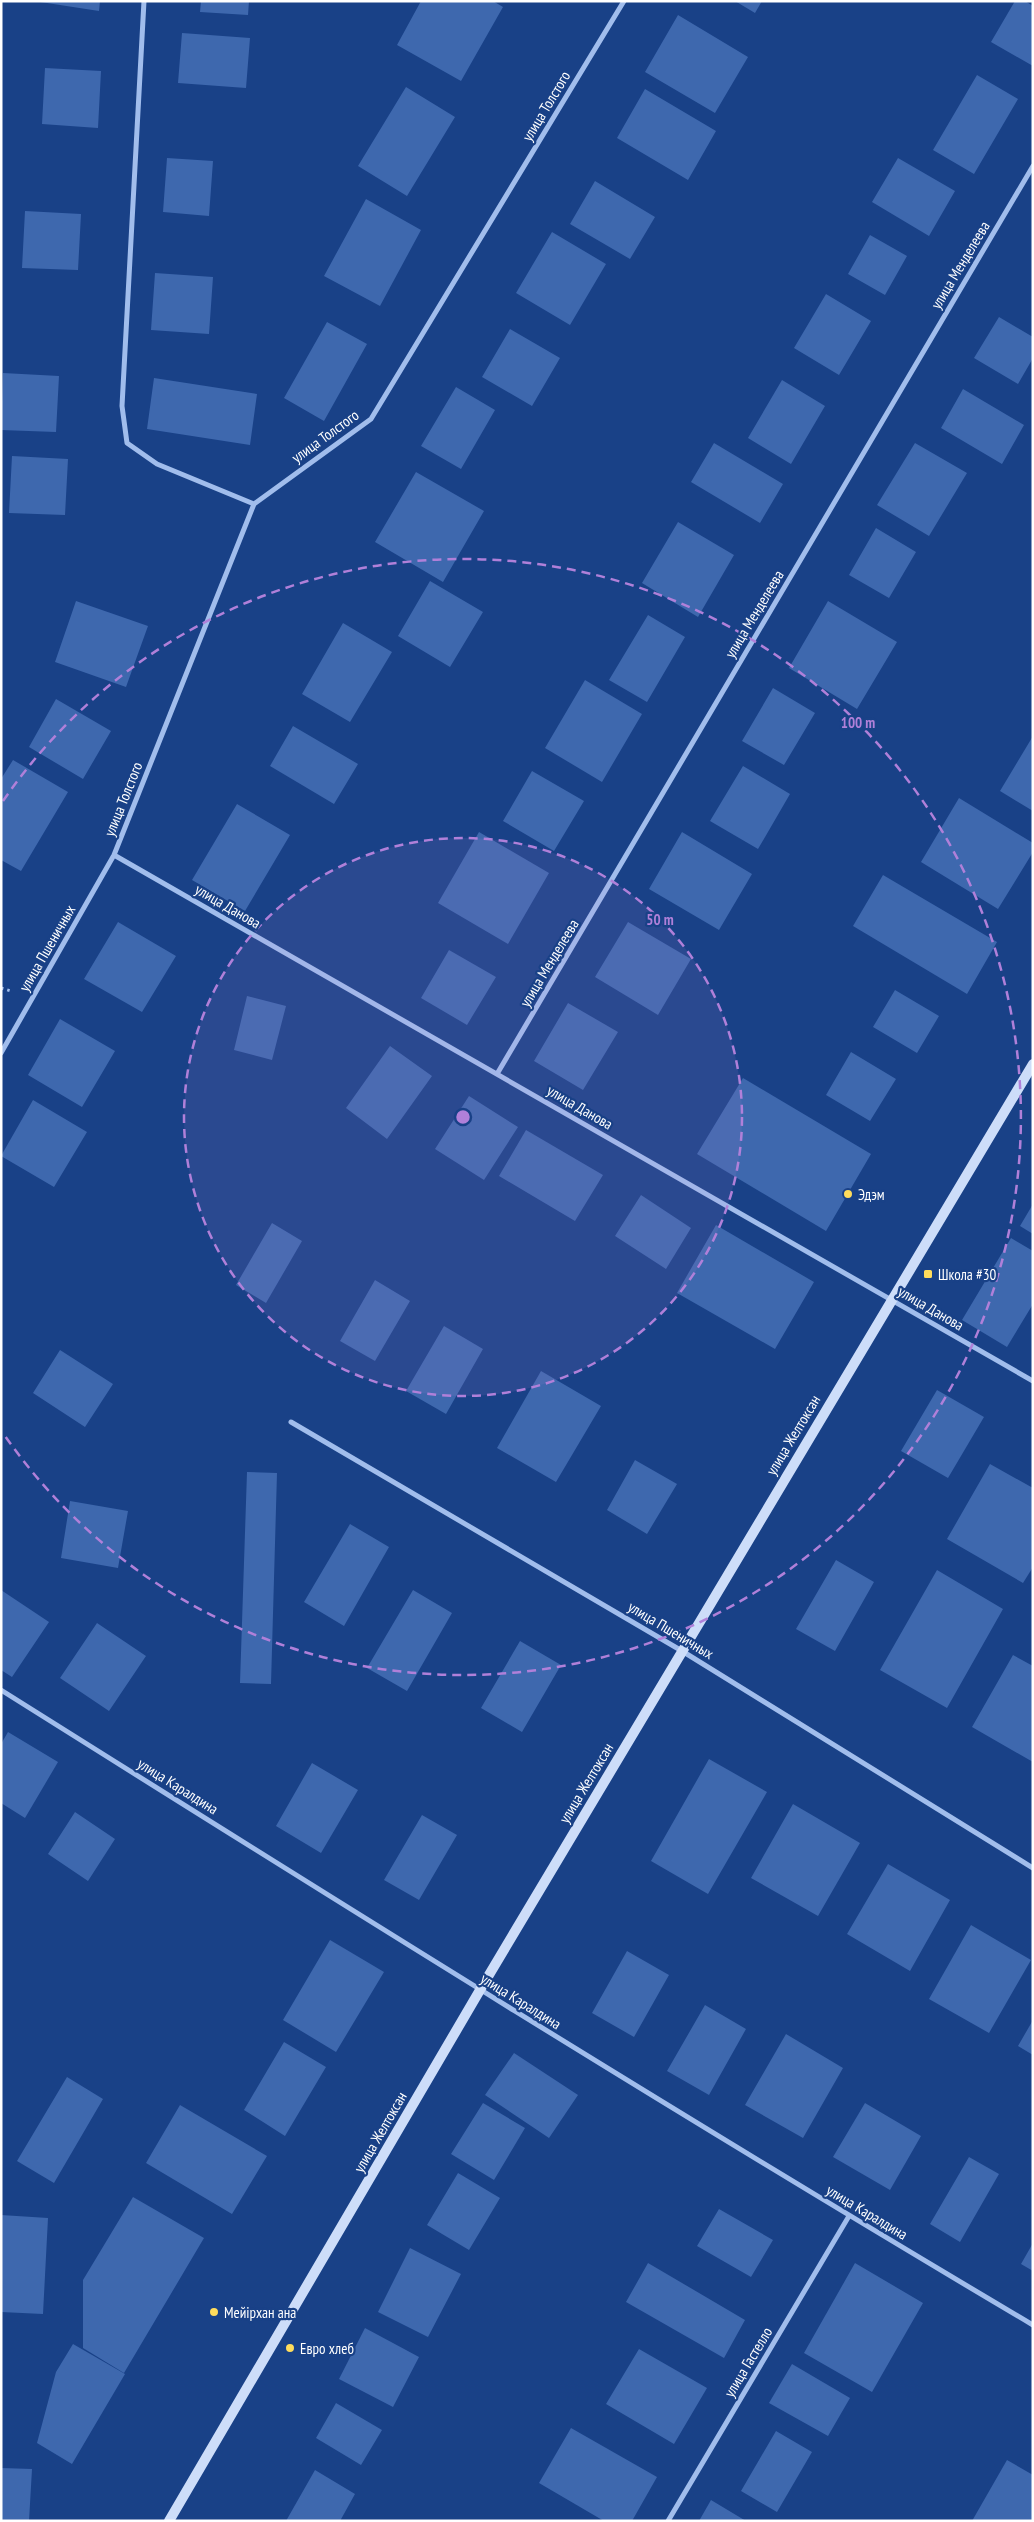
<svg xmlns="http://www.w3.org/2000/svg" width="1034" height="2522" font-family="'PT Sans Narrow',sans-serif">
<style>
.building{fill:#3e68ae}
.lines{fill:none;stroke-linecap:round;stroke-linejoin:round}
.path{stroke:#a1bdec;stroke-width:3;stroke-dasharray:2.5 4;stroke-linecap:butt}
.minor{stroke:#a1bdec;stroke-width:5}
.secondary{stroke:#cdddf9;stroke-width:10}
.ring{fill:none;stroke:#b080d9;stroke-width:2.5;stroke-dasharray:9 6}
.poi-dot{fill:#ffdc5c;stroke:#194187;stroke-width:2}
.labels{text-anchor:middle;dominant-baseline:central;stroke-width:4.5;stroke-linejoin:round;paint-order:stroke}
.street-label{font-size:15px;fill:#fff;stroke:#194187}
.poi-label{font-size:15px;fill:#fff;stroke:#194187;text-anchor:start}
.centre{fill:#b080d9;stroke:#194187;stroke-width:2.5}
.ring-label{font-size:15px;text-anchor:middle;font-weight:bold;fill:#b080d9;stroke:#194187;stroke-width:4.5;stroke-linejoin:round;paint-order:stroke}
</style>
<rect width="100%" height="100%" fill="#194187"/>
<path class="building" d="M34,1H100L99,11Z
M201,1H249L248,15L200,12Z
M421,1H493L503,7L461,81L397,45Z
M735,1H762L755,13Z
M1015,1H1025L1033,6V66L991,42Z
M678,15L748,57L715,113L645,72Z
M182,33L250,38L246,88L178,83Z
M45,68L101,71L98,128L42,124Z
M977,75L1018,99L974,174L933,150Z
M406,87L455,117L407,196L358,166Z
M645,89L716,131L688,180L617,138Z
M167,158L213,161L209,216L163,212Z
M898,158L955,191L929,236L872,202Z
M595,181L655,217L630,259L570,224Z
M366,199L421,230L380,306L324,276Z
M25,211L81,214L78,270L22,268Z
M552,232L606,264L570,325L516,293Z
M870,235L907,256L885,295L848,274Z
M155,273L213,277L209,334L151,330Z
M826,294L871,321L839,375L794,348Z
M999,317L1033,337V358L1018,384L974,358Z
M327,322L367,344L324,421L284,398Z
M510,329L560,358L532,406L482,377Z
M3,373L59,376L56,432L1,430Z
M154,378L257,394L250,445L147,429Z
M782,380L825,406L791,464L748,438Z
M456,387L495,410L461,469L421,446Z
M963,389L1024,425L1002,464L941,428Z
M714,443L783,484L760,523L691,482Z
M915,443L967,473L929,536L877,505Z
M12,456L68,459L65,515L9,513Z
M416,472L484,511L443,582L375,542Z
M678,522L734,555L698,617L642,583Z
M876,528L916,552L889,598L849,575Z
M430,581L483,612L450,667L398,636Z
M76,601L148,626L126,687L55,662Z
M828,601L897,642L857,709L789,668Z
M648,615L685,637L647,702L609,680Z
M343,623L392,652L350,722L302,694Z
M585,680L642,714L602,782L545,748Z
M773,688L815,713L784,765L742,741Z
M56,699L111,731L83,779L29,747Z
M293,726L358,764L334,804L270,766Z
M1033,736V811L1000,791Z
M13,760L68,792L21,871L1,860V779Z
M743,766L790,794L758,849L710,821Z
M532,771L584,801L554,851L503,821Z
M959,798L1033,843V852L998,909L921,862Z
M237,804L290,835L245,911L192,880Z
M479,832L549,873L508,944L438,903Z
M682,832L752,874L719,930L649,889Z
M883,875L997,942L967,994L853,926Z
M118,922L176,956L142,1012L84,979Z
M628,922L691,959L658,1015L595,977Z
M449,950L496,977L467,1025L421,998Z
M895,990L939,1016L917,1053L873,1027Z
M247,996L286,1006L272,1060L234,1050Z
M568,1003L618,1032L583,1090L534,1061Z
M60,1019L115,1051L82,1107L28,1075Z
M390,1046L432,1076L387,1139L346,1108Z
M851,1052L896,1079L870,1121L826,1095Z
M743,1078L871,1154L826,1231L697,1154Z
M469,1096L518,1127L484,1180L435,1149Z
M33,1100L87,1132L54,1187L1,1156Z
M526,1130L603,1175L575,1221L499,1176Z
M641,1195L691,1228L666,1269L615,1236Z
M1033,1204V1234L1020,1226Z
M272,1223L302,1241L266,1303L236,1285Z
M716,1225L814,1282L775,1349L677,1293Z
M1011,1238L1033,1251V1304L1007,1347L962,1320Z
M375,1280L410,1301L375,1361L340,1341Z
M444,1326L483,1349L446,1414L406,1391Z
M60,1350L113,1384L85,1427L33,1393Z
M541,1371L601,1406L556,1482L497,1448Z
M937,1390L984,1417L948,1478L901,1451Z
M635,1460L677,1484L647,1534L607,1510Z
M990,1464L1033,1488V1567L1023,1583L947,1539Z
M247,1472L277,1473L271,1684L240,1683Z
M70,1501L128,1511L118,1568L61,1558Z
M350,1524L389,1547L344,1626L304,1602Z
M836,1560L874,1582L835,1651L796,1629Z
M937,1570L1003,1609L947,1708L880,1670Z
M1,1590L49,1622L12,1677L1,1670Z
M413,1590L452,1613L407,1691L367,1668Z
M97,1623L146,1656L109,1711L60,1678Z
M520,1641L561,1665L522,1732L481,1708Z
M1013,1655L1033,1666V1762L972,1727Z
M8,1732L58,1762L25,1818L1,1803V1744Z
M709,1759L767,1792L708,1894L651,1861Z
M312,1763L358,1790L321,1853L276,1826Z
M793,1804L860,1843L818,1916L751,1878Z
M75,1812L115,1839L88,1881L48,1854Z
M422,1815L457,1835L419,1900L384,1880Z
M888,1864L950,1900L910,1971L847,1934Z
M971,1925L1031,1960L989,2033L929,1999Z
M330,1940L384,1972L336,2052L283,2020Z
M627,1951L669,1975L634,2037L592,2013Z
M705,2005L746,2029L709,2095L667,2071Z
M1033,2020V2055L1018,2046Z
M786,2034L843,2068L803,2138L745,2105Z
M284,2042L326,2067L285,2136L244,2110Z
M514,2053L578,2095L549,2138L485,2095Z
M67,2077L103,2099L54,2183L17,2161Z
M483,2103L525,2128L494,2180L451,2154Z
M865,2103L921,2136L890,2190L833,2157Z
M180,2105L267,2156L232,2214L146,2163Z
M969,2157L999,2174L960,2242L930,2224Z
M458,2173L500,2198L469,2250L427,2225Z
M133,2197L204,2238L124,2373L83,2348V2280Z
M719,2209L773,2240L751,2277L697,2246Z
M1,2215L48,2218L43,2314L1,2312Z
M1033,2243V2271L1021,2264Z
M410,2248L461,2274L428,2337L378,2312Z
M648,2263L745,2320L724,2358L626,2302Z
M855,2263L923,2303L872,2392L804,2353Z
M365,2328L419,2357L393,2407L339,2379Z
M73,2344L125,2374L72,2464L37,2443L56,2372Z
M639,2349L707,2388L674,2444L606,2404Z
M792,2364L850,2398L828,2436L769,2403Z
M336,2403L382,2430L361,2465L316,2438Z
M571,2428L657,2477L632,2521H604L539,2483Z
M776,2431L812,2452L777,2512L741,2491Z
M1007,2460L1033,2475V2521H972Z
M1,2468L32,2469L29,2521H1Z
M315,2470L355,2494L340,2521H286Z
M711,2500L746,2521H699Z"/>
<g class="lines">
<path class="path" d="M1,988L11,991"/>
<path class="minor" d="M144,1L122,406L127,443L157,464L254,504
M114,855L1033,1381
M1,1053L114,855L254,504L371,419L624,1
M497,1074L1033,166
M291,1422L682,1651L1033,1868
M1,1690C343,1905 685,2119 1033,2325
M668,2521L849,2216"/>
<path class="secondary" d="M169,2521L480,1990L1033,1064"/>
</g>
<circle cx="463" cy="1117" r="279" fill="#b080d9" fill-opacity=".12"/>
<g class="ring">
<circle cx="463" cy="1117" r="279"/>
<path d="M3 801A558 558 0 1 1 3 1433"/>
</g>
<g class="poi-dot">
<circle cx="848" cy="1194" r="5"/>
<rect x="923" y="1269" width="10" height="10" rx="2.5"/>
<circle cx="214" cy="2312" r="5"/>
<circle cx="290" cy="2348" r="5"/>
</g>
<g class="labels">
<g class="street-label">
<text transform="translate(546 106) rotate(-59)">улица Толстого</text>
<text transform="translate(960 265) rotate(-59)">улица Менделеева</text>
<text transform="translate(325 436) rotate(-36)">улица Толстого</text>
<text transform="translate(754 614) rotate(-59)">улица Менделеева</text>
<text transform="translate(123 799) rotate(-68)">улица Толстого</text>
<text transform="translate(228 906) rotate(30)">улица Данова</text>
<text transform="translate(47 948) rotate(-60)">улица Пшеничных</text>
<text transform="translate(549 963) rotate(-59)">улица Менделеева</text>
<text transform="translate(580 1107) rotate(30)">улица Данова</text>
<text transform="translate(931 1308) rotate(30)">улица Данова</text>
<text transform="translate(793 1435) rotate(-59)">улица Желтоксан</text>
<text transform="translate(671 1630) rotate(31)">улица Пшеничных</text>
<text transform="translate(586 1783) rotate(-59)">улица Желтоксан</text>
<text transform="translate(178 1786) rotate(32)">улица Каралдина</text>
<text transform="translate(521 2001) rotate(32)">улица Каралдина</text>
<text transform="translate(380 2132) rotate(-60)">улица Желтоксан</text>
<text transform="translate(867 2212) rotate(31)">улица Каралдина</text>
<text transform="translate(748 2362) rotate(-59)">улица Гастелло</text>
</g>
<g class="poi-label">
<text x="858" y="1194">Эдэм</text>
<text x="938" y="1274">Школа #30</text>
<text x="224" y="2312">Мейірхан ана</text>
<text x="300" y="2348">Евро хлеб</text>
</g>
</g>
<circle cx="463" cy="1117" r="8" class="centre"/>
<g class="ring-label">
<text x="858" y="728">100 m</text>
<text x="660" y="925">50 m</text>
</g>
<rect width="1034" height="2522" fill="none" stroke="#ffffff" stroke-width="5"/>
</svg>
